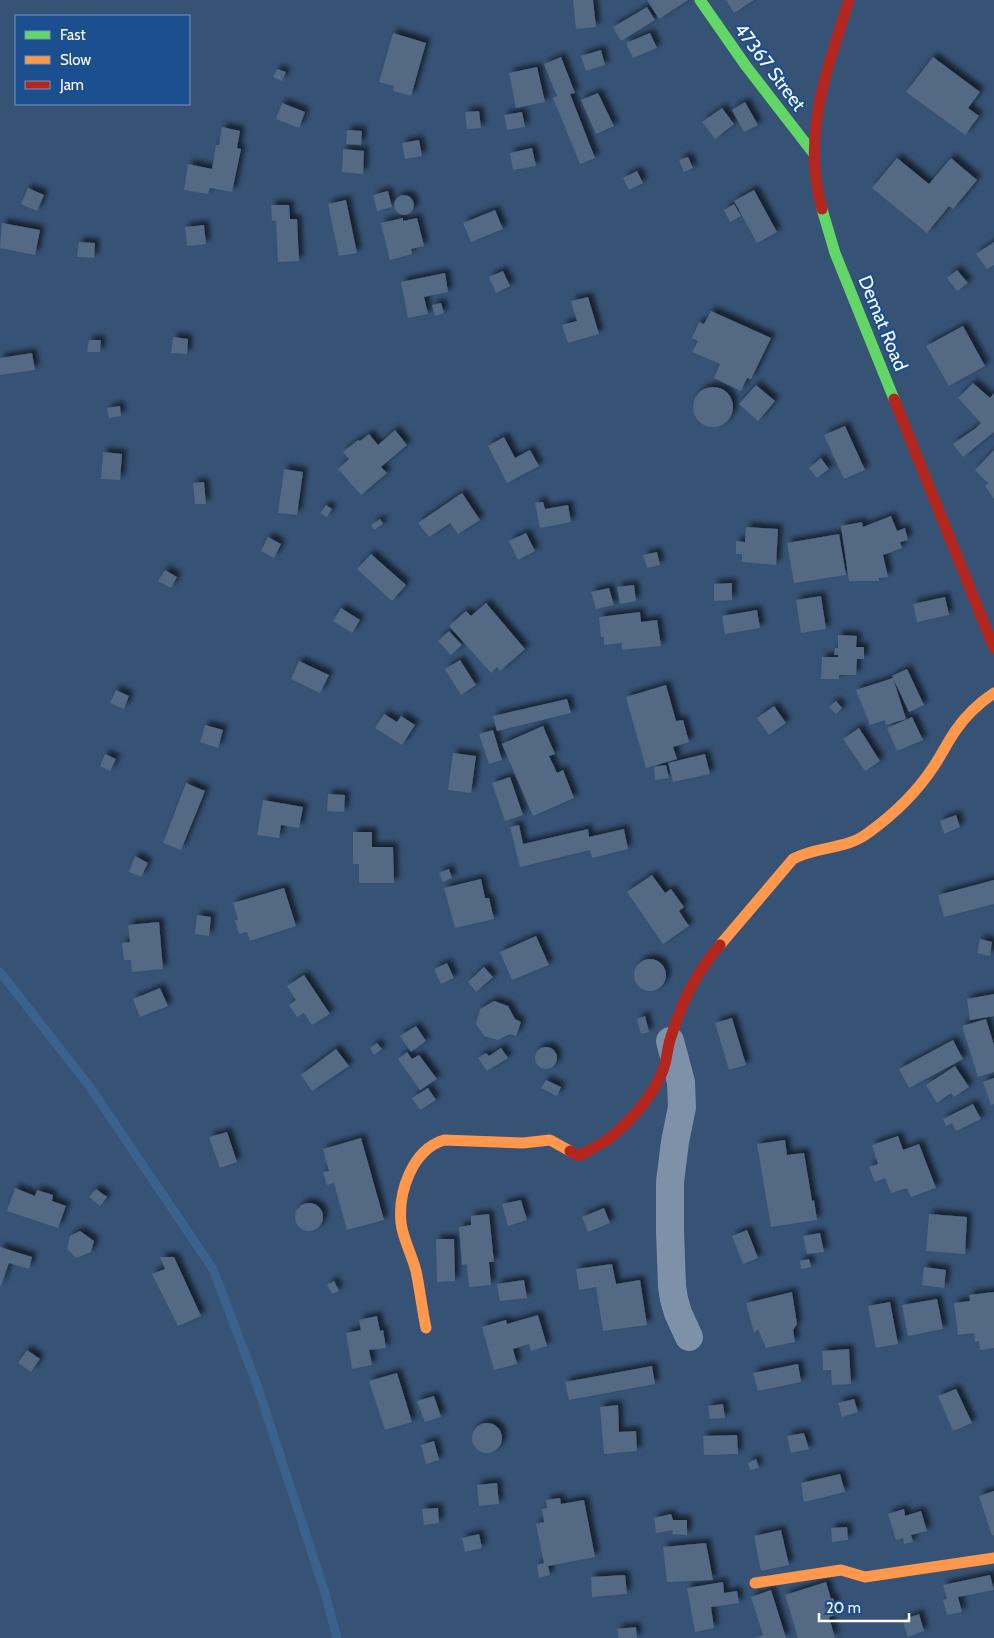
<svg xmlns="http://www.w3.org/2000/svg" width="994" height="1638" font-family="Cabin,sans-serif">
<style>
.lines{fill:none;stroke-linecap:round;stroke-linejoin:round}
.stream{stroke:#3b618d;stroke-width:9}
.building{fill:#526984;filter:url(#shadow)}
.street{stroke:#7d92a8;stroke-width:28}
.fast{stroke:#63d668;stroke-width:11}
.slow{stroke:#ff974d;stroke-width:11}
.jam{stroke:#b3261e;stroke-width:11}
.labels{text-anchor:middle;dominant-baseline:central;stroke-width:4;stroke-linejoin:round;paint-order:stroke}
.street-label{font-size:19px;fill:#fff;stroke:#1b4f8f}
</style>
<defs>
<filter id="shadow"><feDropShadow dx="4.5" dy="-4.5" stdDeviation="2.5" flood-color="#0009"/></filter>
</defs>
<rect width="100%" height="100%" fill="#365274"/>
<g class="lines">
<path class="stream" d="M0,972L90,1087L213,1269L257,1385L325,1593L337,1638"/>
</g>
<path class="building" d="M573,0H593L596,27L576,29Z
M647,0H688L659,19Z
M726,0H754L734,13Z
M647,7L655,20L621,41L613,27Z
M393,33L426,43L411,96L393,91L394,86L379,82Z
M650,33L657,48L633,58L626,43Z
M601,50L605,65L586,71L581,56Z
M561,57L575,93L570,94L595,158L580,164L553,98L557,96L544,64Z
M933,57L980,92L968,108L979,116L965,135L906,92Z
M537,67L545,102L516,108L509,73Z
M277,69L286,72L282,81L273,77Z
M598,93L614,126L596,134L581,100Z
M745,102L758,125L744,132L732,110Z
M282,103L305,112L299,128L276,119Z
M722,108L734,124L715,139L702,122Z
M479,111L481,128L467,129L465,112Z
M522,112L525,127L507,130L504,115Z
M222,127L240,131L237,148L241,149L232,192L210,188L208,194L184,190L188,164L212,169L216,145H219Z
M347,130L362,131L361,145L346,144Z
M419,140L422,156L405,159L402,143Z
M532,148L536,166L513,170L510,153Z
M343,149L364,151L363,174L342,172Z
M688,157L693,168L684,172L679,160Z
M897,158L929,184L951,158L977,180L953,209L949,206L927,233L872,188Z
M637,171L643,183L629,190L623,178Z
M28,188L44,195L37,211L21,204Z
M754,190L777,232L757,243L734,201Z
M388,191L392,207L377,211L373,195Z
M394 205a10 10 0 1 1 20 0a10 10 0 1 1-20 0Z
M346,200L357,253L339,256L328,204Z
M734,204L741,216L730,222L724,210Z
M271,205H289L290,219H297L299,261L278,262L276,221H272Z
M495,210L503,229L471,242L463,223Z
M403,218V221L417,218L424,246L411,249L412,254L390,260L381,223Z
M2,223L40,230L35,255L0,248Z
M204,225L206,244L187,246L185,227Z
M79,242L95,243L94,258L77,257Z
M994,242V265L987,269L976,254Z
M957,270L968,283L957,291L947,278Z
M503,271L510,286L496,293L489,277Z
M445,273L448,292L424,297L428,314L408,318L401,282Z
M588,297L599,334L568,343L562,325L577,321L571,301Z
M441,303L444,313L435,316L432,305Z
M711,311L771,338L751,379L747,378L741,391L714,378L720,364L692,352L698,341L692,338L699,322L704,324Z
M963,326L985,366L949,386L926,346Z
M173,337L188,339L187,354L171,353Z
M89,340H101L100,352H87Z
M32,353L35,370L0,375V358Z
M973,383L990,398L994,393V432L963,457L953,444L976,428L981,423L958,398Z
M756,385L775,401L758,421L739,404Z
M693 407a20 20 0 1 1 40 0a20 20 0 1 1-40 0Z
M120,406L121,416L109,418L107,408Z
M845,426L865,470L844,479L824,435Z
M395,430L407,445L381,467L387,473L361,495L338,469L349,459L343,452L358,440L360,441L369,434L378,445Z
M504,437L515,458L530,450L539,466L507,483L488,446Z
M994,450V499L985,486L988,483L975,470Z
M103,452L122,454L120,480L101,479Z
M821,458L829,469L817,478L809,468Z
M284,469L303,472L297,515L278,513Z
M204,482L206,504H195L193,483Z
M462,493L480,520L458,534L450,523L429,537L418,523Z
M543,502L545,509L568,505L571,522L540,528L535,503Z
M326,505L332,509L327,517L320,513Z
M891,516L897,531L905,528L908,540L900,542L902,548L883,555L888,577L879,578V581H849L841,526L862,522L863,527Z
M380,519L383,524L374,530L371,525Z
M746,527L778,529L776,565L742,562V554H736V541L745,542Z
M526,533L535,551L518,560L509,541Z
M839,534L846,575L794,583L787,543Z
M268,537L281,544L274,558L261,551Z
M657,552L660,565L647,568L643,555Z
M371,554L406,585L392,601L357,569Z
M165,570L177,577L171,588L158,581Z
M732,583V600L714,601V584Z
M634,585L636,601L620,604L617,587Z
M609,588L614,605L596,609L591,592Z
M821,596L826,629L801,633L796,600Z
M945,597L949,615L917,622L913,604Z
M486,603L525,649L500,671L497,667L491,673L449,626L466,611L471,616Z
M341,608L360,620L352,633L333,621Z
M757,610L760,628L725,634L722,616Z
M640,612L641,622L657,620L661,646L622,650V643L604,645V637H601L599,617Z
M449,631L462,645L451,655L438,641Z
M838,635L857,636L856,647H864V659H857L856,675H839V679H821L822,657H838V655H834L835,648H838Z
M460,660L476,685L461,695L445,669Z
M299,661L329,675L320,693L291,679Z
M907,669L924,705L909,712L892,676Z
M893,678L906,719L886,725L885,720L870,725L856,690Z
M666,685L676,721L683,720L689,742L673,747L677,759L646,768L626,697Z
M116,690L129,696L124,709L110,703Z
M567,699L571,713L497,731L493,716Z
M836,701L842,708L836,714L829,707Z
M774,706L786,723L769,735L757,718Z
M384,714L397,722L401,716L415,725L402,745L375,728Z
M912,717L923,740L897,751L887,728Z
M205,725L223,730L218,748L200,742Z
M543,726L555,754L549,756L557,773L563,770L574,798L533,816L502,744Z
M859,728L880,761L865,771L843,739Z
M493,730L502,760L489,764L479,734Z
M453,753L476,756L471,793L448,790Z
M105,754L116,759L110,771L100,766Z
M705,754L710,774L673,782L668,763Z
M666,765L669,778L655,780L654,767Z
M510,777L523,815L505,821L492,783Z
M186,783L205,791L181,850L163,843Z
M328,794L345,795L344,812L327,811Z
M263,800L303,807L299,828L281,825L279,838L257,835Z
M956,815L960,827L944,834L940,821Z
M519,825L523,844L588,829L589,837L624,829L628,849L592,858L590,850L520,867L510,827Z
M353,832H372V847H393L394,883H359V864H353Z
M135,856L148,863L141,877L129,872Z
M449,869L452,878L443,882L439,873Z
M652,875L665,893L671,889L684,907L679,911L689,926L663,944L627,892Z
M481,879L485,898H489L494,919L455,928L444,888Z
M994,880V904L944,917L938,895Z
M284,888L296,926L250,941L247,932L239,934L235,920H238L233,903Z
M197,915L211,917L209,936L195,934Z
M159,922L163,969L132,972L131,960H124L122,943L130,942L128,925Z
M536,936L549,965L512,980L500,952Z
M980,939L992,942L990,956L977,953Z
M634 975a16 16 0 1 1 32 0a16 16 0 1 1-32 0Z
M447,963L454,978L441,984L434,969Z
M484,967L493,977L476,992L468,982Z
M304,975L330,1014L312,1025L304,1013L297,1017L289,1005L296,1000L287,986Z
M160,988L168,1006L140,1017L133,999Z
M994,994V1016L970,1020L967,999Z
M494,1001L508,1006L515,1019L521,1022L516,1036L510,1034L498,1040L484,1036L476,1024L480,1009Z
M645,1016L649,1032L641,1034L637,1019Z
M732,1018L746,1065L729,1070L715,1023Z
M986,1019L994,1045V1072L978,1077L962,1026Z
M416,1026L426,1041L411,1052L400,1036Z
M953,1040L963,1059L909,1088L899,1069Z
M377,1043L382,1049L374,1055L370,1048Z
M535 1058a11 11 0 1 1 22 0a11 11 0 1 1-22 0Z
M501,1048L508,1058L487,1071L478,1058L486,1053L489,1056Z
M336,1049L349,1066L312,1091L301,1075Z
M407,1052L412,1059L419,1055L437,1079L420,1090L398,1059Z
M955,1066L969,1087L954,1097L951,1093L937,1103L926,1085Z
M994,1078V1104L991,1105L983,1082Z
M546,1080L561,1087L557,1096L541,1088Z
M428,1088L436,1100L420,1110L412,1098Z
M973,1104L981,1119L956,1131L952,1123L946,1126L943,1119Z
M227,1132L237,1162L220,1168L209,1137Z
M898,1136L903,1150L919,1144L936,1188L911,1197L907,1188L891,1193L885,1178L875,1182L869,1167L878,1164L872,1145Z
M361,1138L384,1220L347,1230L334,1183L327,1185L323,1172L329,1171L323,1149Z
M785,1140L787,1155L804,1153L812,1201L814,1200L817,1220L771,1227L757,1144Z
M15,1188L35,1196L37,1190L53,1195L52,1201L66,1206L58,1228L7,1211Z
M96,1189L107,1197L100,1206L89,1197Z
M521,1200L527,1220L508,1226L502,1204Z
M295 1217a14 14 0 1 1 28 0a14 14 0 1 1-28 0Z
M604,1208L610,1223L588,1232L582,1217Z
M489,1214L494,1262H489L491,1285L469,1287L467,1264L462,1265L459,1227L471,1225V1216Z
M929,1214L967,1217L965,1254L926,1251Z
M747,1230L758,1258L743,1264L732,1236Z
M80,1231L94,1241L91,1252L76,1258L67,1249L70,1236Z
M820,1233L824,1252L807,1254L803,1236Z
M436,1239H454L455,1281L437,1282Z
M0,1247L32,1257L29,1269L9,1263L0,1288Z
M160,1257H174L201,1316L178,1326L152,1274L165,1269Z
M809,1259L811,1267L801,1269L800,1261Z
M612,1264L616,1284L640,1280L647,1325L603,1331L596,1287L579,1290L576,1269Z
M924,1267L946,1270L944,1288L922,1285Z
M524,1280L527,1298L500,1301L497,1284Z
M334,1281L339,1291L332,1294L327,1285Z
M792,1292L797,1324L793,1330L795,1342L766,1348L758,1329L754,1333L746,1303Z
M994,1292V1348L980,1350L979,1341L975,1342L974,1333L958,1335L954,1303L970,1301L969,1295Z
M937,1299L943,1329L908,1336L902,1305Z
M890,1302L898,1344L876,1348L868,1306Z
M538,1315L547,1346L531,1351L529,1344L513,1349L517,1364L494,1370L482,1327L506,1320L507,1324Z
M377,1316L380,1331L383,1330L386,1348L369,1350L372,1365L352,1369L346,1333L361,1330L359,1320Z
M849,1349L851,1384L832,1385L831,1370H823L822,1351Z
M27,1350L40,1359L31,1372L18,1363Z
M798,1364L801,1382L758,1391L753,1373Z
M652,1366L655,1384L569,1400L565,1382Z
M397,1373L412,1422L385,1430L369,1381Z
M956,1389L972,1423L953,1431L938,1396Z
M434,1396L441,1417L425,1422L417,1401Z
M854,1399L858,1412L842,1417L838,1403Z
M723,1404L725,1418L710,1419L708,1406Z
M618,1405L619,1432L636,1431L637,1451L604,1454L600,1407Z
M472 1438a15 15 0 1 1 30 0a15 15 0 1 1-30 0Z
M804,1433L809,1449L791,1453L787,1436Z
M737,1435L738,1454L704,1455L703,1436Z
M434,1441L439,1460L426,1464L421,1445Z
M756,1459L759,1468L750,1470L748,1463Z
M840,1474L845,1492L804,1502L801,1483Z
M497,1483L499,1504L479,1506L477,1485Z
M994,1491V1535L992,1536L979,1496Z
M560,1498L561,1504L584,1500L595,1557L548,1566L550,1575L539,1578L537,1565L544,1563L536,1524L544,1522L542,1509L547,1508L546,1500Z
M438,1508L439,1523L424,1525L422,1509Z
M904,1509L905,1516L921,1511L927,1531L911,1535L913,1542L904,1544L903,1538L896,1540L888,1514Z
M671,1514L673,1520H687V1535L672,1534L673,1530L656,1533L654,1518Z
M847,1527L848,1540L832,1542L831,1528Z
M781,1530L789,1565L761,1571L754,1536Z
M479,1534L482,1548L465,1552L462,1538Z
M706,1543L713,1580L667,1582L663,1547Z
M625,1575L627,1594L592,1597L591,1577Z
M990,1575L994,1590L958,1597L962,1612L947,1615L943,1600L947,1599L943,1585Z
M723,1582L724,1593L737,1591L739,1603L711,1607L714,1628L695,1632L687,1588Z
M826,1582L831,1599L833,1598L839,1614L829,1617L835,1638H798L785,1595Z
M771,1590L786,1638H755L763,1635L751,1597Z
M919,1614L924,1631L908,1637L902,1620Z
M636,1627L637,1638H619L617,1629Z"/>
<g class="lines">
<path class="street" d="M670,1041L681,1082L682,1107L675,1142L670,1182V1231L672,1286L674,1299L678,1313L689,1337"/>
<path class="fast" d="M700,0L746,66L814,154
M822,209L835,253L894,399"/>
<path class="slow" d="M720,945L793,859C816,846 846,850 868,833C893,815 917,792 934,766C942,754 948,741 956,730C966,715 979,703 994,693
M426,1328C422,1309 420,1290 416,1271C412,1255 403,1239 401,1223C398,1192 412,1150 444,1140L523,1143L550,1140L570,1151
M755,1583L841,1570L865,1577L994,1558"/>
<path class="jam" d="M822,209C801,134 827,71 849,0
M894,399L994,648
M570,1151L579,1156C588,1151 597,1146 606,1141C629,1123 653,1097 663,1070C667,1060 667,1050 670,1040C682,1002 694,976 720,945"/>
</g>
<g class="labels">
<g class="street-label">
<text transform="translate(770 67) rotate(53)">47367 Street</text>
<text transform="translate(883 323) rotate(68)">Demat Road</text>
</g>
</g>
<rect x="15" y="15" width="175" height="90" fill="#1b4f8f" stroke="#7695bc"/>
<rect x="25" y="31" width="25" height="8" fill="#63d668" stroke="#7695bc"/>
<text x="60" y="40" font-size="15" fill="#ffffff">Fast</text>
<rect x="25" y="56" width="25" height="8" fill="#ff974d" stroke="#7695bc"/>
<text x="60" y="65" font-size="15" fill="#ffffff">Slow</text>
<rect x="25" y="81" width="25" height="8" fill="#b3261e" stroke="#7695bc"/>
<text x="60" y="90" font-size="15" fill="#ffffff">Jam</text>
<path d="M819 1613v8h90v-8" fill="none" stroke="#ffffff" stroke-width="2.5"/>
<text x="826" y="1613" font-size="15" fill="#ffffff" stroke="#1b4f8f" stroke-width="4" paint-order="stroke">20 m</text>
</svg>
